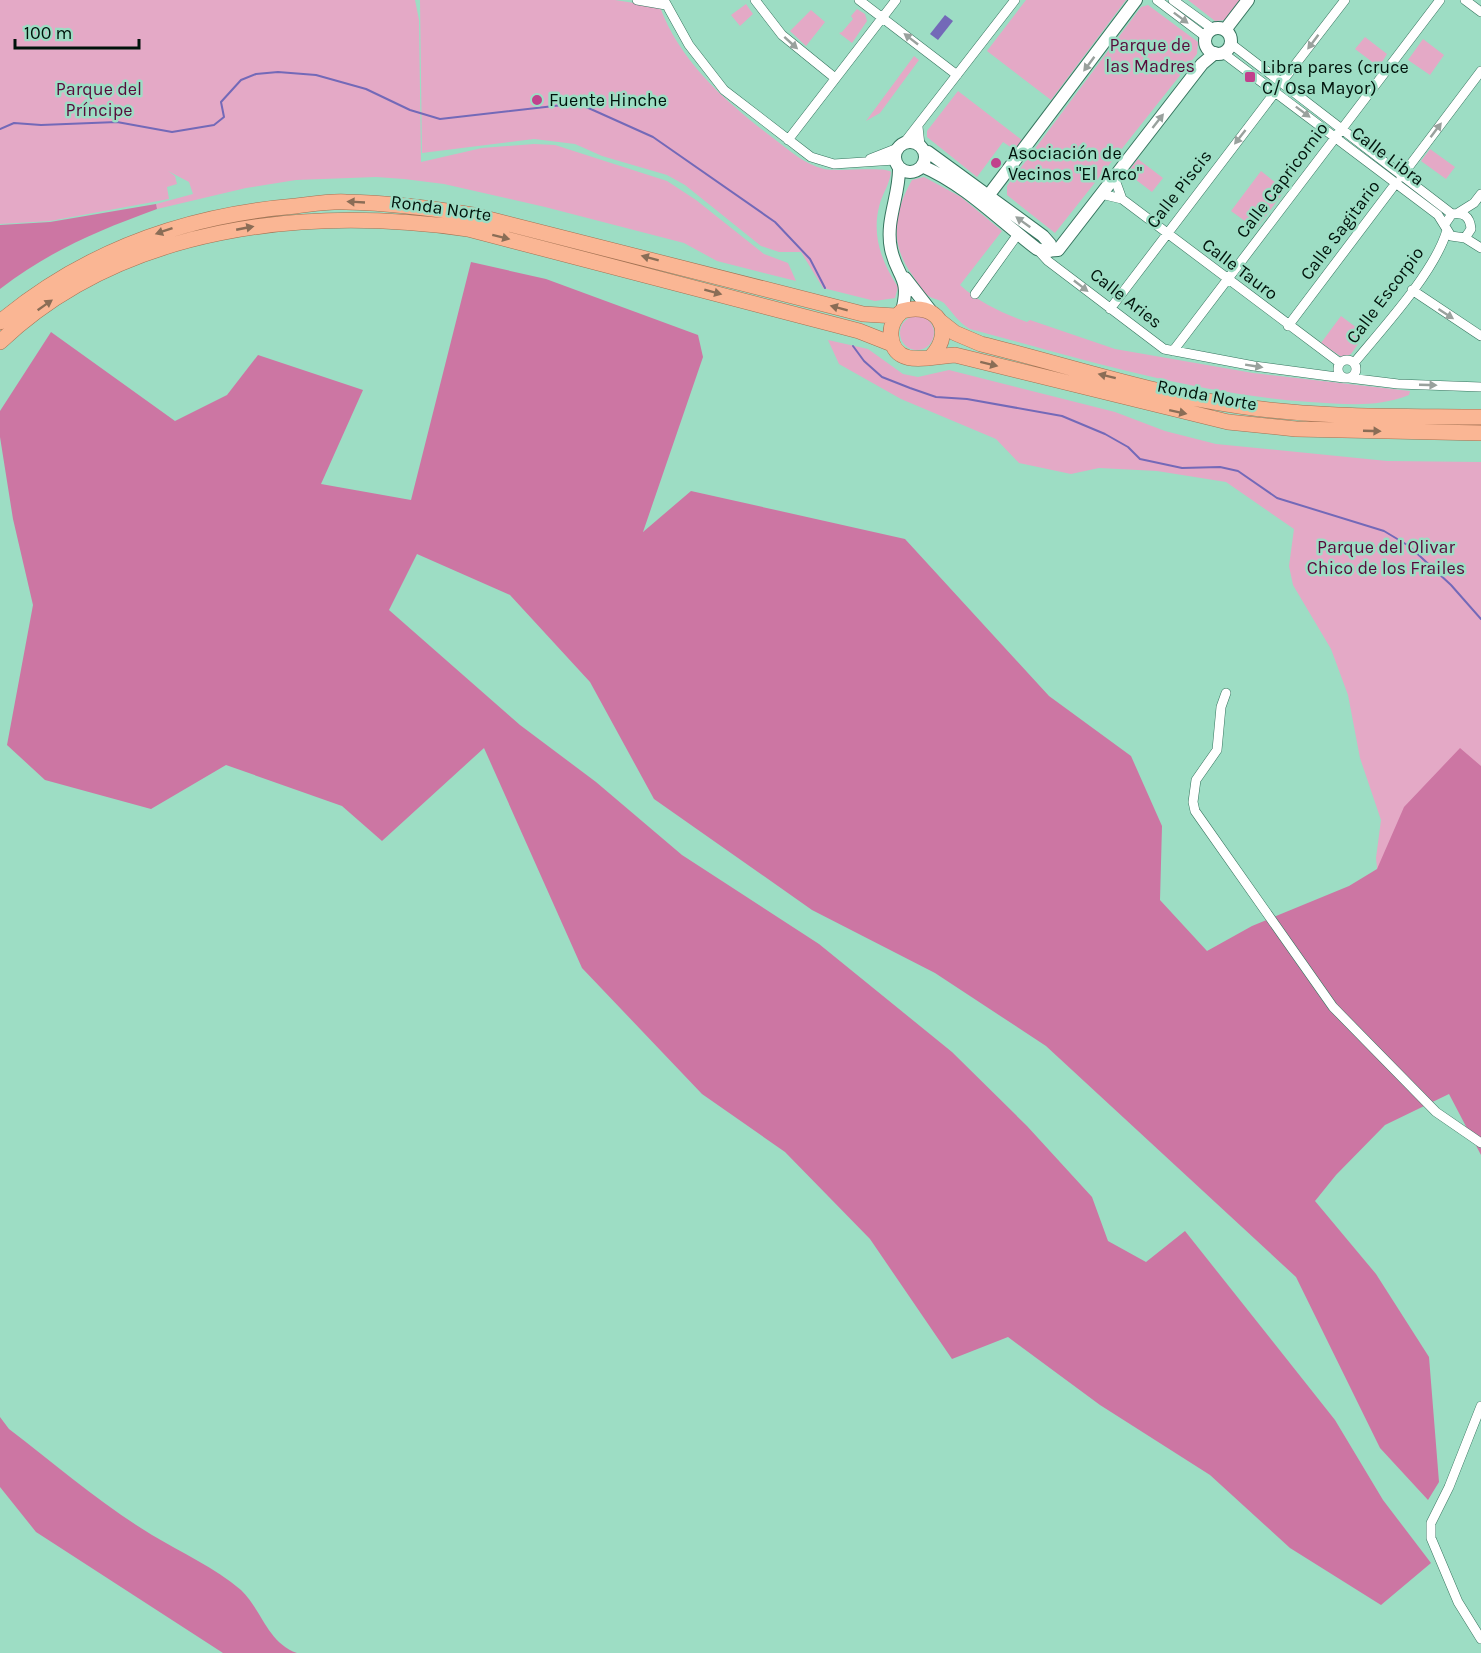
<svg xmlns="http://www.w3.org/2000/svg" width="1481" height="1653" font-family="Karla,sans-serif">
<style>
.green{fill:#e4a9c6}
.forest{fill:#cc76a3}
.water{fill:#7369b8}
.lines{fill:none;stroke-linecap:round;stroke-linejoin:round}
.stream{stroke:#7369b8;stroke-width:2}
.minor-casing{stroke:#36745e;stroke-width:10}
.secondary-casing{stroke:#36745e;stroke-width:14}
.trunk-casing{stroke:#a27152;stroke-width:16}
.minor{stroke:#fff;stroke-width:9}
.secondary{stroke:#fff;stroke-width:12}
.trunk{stroke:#fab694;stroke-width:15}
.oneway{fill:#99a19d}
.oneway2{fill:#8a6d56}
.poi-dot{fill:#c1418c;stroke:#9dddc4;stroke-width:2}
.labels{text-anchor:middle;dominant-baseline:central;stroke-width:5;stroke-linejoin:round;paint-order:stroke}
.park-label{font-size:18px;fill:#580a3b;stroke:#9dddc4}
.poi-label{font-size:18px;fill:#00130b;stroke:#9dddc4;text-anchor:start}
.street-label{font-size:18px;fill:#00130b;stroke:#9dddc4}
</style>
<rect width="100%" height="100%" fill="#9dddc4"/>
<path class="green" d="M0,0H415L419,20L421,162L482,148L534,144L555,145L667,181L696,200L764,254L788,263L796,281L717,261L684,243L545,207L444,184L404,179L376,177L296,180L246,188L157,209L156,204L193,194L189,182L168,171L175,176L177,184L167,187L169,199L50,221L0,224Z
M420,0H615L660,7C680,62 727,103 773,138C789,150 804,164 824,169C839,172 885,166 891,172C890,183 883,193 880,203C871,234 881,261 898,287L895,298L875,301L823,288L801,252H779L761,246L685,185L667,175L602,156L575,144L534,139L422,153Z
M1026,0H1126L1051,100L987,51Z
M1188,0H1240L1225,20L1215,21Z
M746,4L753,14L740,26L731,15Z
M1148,5L1198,42L1197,54L1055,233L1007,195V186L1141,7Z
M857,9L865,14L867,21L852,43L839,33L842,32L853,19L851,16Z
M811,10L825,22L806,46L790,31Z
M1365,37L1387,54L1379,67L1355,49Z
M1423,39L1444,55L1430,75L1408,60Z
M914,56L919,60L880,113L866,121Z
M958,91L1022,140L1015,150L1003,142L977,177L927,137V131Z
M1430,149L1455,167L1446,179L1421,161Z
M1138,159L1163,178L1152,192L1127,173Z
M1261,171L1285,190L1256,229L1231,211Z
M924,177L961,197L1002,231L960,285C980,303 1002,313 1027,322L1030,320L1115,349L1253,373L1410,391L1409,395C1376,408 1346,404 1310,402C1194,394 1082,359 970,329C958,322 953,313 944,303C939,299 932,299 927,295C922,291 917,282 913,276C889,243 893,214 912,180Z
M900 333a17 17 0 1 1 34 0a17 17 0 1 1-34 0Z
M1341,316L1365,334L1351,354L1343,358L1321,343Z
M828,340L868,349L903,374L918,377L949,370L1115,412L1165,431L1216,444L1387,461L1481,462V994L1379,885L1376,858L1381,820L1360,758L1348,695L1331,649L1293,585L1289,566L1294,529L1226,482L1157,471L1099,468L1071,474L1019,463L996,439L901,399L839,364Z"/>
<path class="forest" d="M156,204L157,209C97,231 51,250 0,289V225L50,222Z
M471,262L546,279L698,335L703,357L643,532L691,491L905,539L1049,696L1131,756L1162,826L1160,900L1207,951L1252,926L1349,886L1377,869L1404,807L1460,748L1481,766V1155L1449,1094L1385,1125L1336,1175L1315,1201L1376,1274L1429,1357L1439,1482L1428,1500L1380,1448L1296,1277L1046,1046L935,973L812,910L654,799L590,682L510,595L417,554L389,610L520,725L596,782L682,855L819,944L952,1052L1027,1126L1092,1197L1108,1241L1146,1262L1185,1231L1335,1420L1383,1500L1431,1563L1381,1605L1290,1548L1210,1475L1100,1405L1008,1337L952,1359L870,1239L785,1152L702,1094L582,968L484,748L382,841L342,806L226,765L151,809L45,780L7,745L33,605L13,519L0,437V411L51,332L175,421L227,395L258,355L363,390L321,484L411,500Z
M0,1417L9,1429C56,1465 101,1504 152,1535C182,1553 214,1567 241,1590C262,1610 267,1642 297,1653H223L36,1532L0,1487Z"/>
<path class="water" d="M945,15L953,21L938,40L930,34Z"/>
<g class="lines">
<path class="stream" d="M0,129L14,123L41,125L117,122L172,132L214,125L224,117L221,102L241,80L256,74L278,72L316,75L366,89L410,110L440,119L563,105L584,106L653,137L775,222L810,259L825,288
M853,346L864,361L882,377L910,388L936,397L967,399L1062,416L1105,434L1128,447L1140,459L1182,468L1220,467L1238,471L1277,498L1384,531L1409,546L1451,585L1481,619"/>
<g class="minor-casing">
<path id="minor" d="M637,0L666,5
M664,0L689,45L724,90L811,157L834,164L895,160
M755,0L782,35L835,78
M859,0L957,75
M1157,0L1206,37
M1173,0L1213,29
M1465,0L1481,12
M1230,43L1452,214
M1223,53L1438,215L1451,236L1465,238L1471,229C1470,216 1463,212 1452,214L1445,224
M1281,83L1345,0
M918,127L920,145
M788,140L896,0
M904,143L1015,0
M870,159L898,148
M1114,177L1122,199
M1401,177L1481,71
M1101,194L1122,199L1340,363
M1458,213L1474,203L1481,194
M1465,238L1481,248
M1037,249L1048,261L1164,349L1254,366L1344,378
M1412,290L1481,336
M975,294L1018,234
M1110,309L1276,91
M1288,326L1396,183
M1173,351L1440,0
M1338 369a9 9 0 1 1 18 0a9 9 0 1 1-18 0Z
M1354,363C1382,329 1435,272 1447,230
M1349,378L1398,384L1481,387
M1226,693L1221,707L1217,750L1196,780L1193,802L1195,811L1333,1007L1436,1112L1481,1143
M1481,1406L1449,1487L1431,1523V1538L1458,1602L1481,1639"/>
</g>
<g class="secondary-casing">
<path id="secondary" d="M1205 41a13 13 0 1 1 26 0a13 13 0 1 1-26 0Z
M1225,30L1248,0
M895 157a15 15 0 1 1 30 0a15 15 0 1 1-30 0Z
M925,152H928L1043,236L1050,244V251
M922,166C966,185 999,220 1037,249L1044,251L1058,250L1202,64L1215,53
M899,167C900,195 885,220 891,249C897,278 911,276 902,311
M988,196L1136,0
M905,278L930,310"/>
</g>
<g class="trunk-casing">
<path id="trunk" d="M0,322C85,251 187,215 296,206C313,204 330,201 346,202C389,203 431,208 473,215L863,314L896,316
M941,322L955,333L981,344C1066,365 1152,394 1239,406C1318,418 1401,416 1481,417
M0,342C123,225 307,206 468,229L859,331L892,344
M932,356C956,329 936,301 902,311C894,318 890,326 891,336C894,370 933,356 955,355L1228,422L1296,429L1481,433"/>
</g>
<use href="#minor" class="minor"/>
<use href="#secondary" class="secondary"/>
<use href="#trunk" class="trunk"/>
</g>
<defs><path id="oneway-solid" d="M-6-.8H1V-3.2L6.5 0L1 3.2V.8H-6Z" transform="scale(1.5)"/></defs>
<g class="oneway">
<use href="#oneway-solid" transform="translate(1181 18) rotate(37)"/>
<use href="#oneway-solid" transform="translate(911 39) rotate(-142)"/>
<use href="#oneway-solid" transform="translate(1313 42) rotate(127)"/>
<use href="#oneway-solid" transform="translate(791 43) rotate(42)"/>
<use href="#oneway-solid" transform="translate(1089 64) rotate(127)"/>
<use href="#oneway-solid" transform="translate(1303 112) rotate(37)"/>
<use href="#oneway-solid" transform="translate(1158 121) rotate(-52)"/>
<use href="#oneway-solid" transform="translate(1436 130) rotate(-53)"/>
<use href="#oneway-solid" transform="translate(1240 137) rotate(128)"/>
<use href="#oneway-solid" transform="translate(1023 222) rotate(-144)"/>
<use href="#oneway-solid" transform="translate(1081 286) rotate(38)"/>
<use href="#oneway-solid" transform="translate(1446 314) rotate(33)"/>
<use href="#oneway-solid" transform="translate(1254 366) rotate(9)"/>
<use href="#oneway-solid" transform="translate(1428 385) rotate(2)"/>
</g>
<g class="oneway2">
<use href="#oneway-solid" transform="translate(356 202) rotate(-177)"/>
<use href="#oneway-solid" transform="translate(245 228) rotate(-11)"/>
<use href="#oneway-solid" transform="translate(164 231) rotate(161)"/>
<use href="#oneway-solid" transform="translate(501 237) rotate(14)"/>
<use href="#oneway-solid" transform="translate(650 258) rotate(-165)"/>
<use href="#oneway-solid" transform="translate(713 292) rotate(15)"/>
<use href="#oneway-solid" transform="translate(45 305) rotate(-35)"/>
<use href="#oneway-solid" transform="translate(839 308) rotate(-165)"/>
<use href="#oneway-solid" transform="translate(989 364) rotate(14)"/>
<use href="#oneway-solid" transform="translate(1107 376) rotate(-166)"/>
<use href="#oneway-solid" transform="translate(1178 412) rotate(12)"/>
<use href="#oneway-solid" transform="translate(1372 431) rotate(2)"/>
</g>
<g class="poi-dot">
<rect x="1244" y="71" width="12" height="12" rx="3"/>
<circle cx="537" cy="100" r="6"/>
<circle cx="996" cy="163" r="6"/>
</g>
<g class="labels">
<g class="park-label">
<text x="1150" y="45">Parque de<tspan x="1150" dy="21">las Madres</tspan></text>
<text x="99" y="89">Parque del<tspan x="99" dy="21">Príncipe</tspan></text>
<text x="1386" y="547">Parque del Olivar<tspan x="1386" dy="21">Chico de los Frailes</tspan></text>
</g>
<g class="poi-label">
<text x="1262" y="67">Libra pares (cruce<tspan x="1262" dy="21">C/ Osa Mayor)</tspan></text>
<text x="549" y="100">Fuente Hinche</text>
<text x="1008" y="153">Asociación de<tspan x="1008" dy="21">Vecinos "El Arco"</tspan></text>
</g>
<g class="street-label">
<text transform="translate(1388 156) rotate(37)">Calle Libra</text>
<text transform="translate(1282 180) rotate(-53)">Calle Capricornio</text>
<text transform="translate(1179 189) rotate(-52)">Calle Piscis</text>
<text transform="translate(441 208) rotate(8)">Ronda Norte</text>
<text transform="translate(1340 230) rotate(-53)">Calle Sagitario</text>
<text transform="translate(1240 269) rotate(37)">Calle Tauro</text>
<text transform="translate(1385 295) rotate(-53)">Calle Escorpio</text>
<text transform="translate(1126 298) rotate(38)">Calle Aries</text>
<text transform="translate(1207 395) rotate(11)">Ronda Norte</text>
</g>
</g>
<path d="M15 39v9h124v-9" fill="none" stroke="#00130b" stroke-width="3"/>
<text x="24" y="39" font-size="18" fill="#00130b" stroke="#9dddc4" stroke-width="4.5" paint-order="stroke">100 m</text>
</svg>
